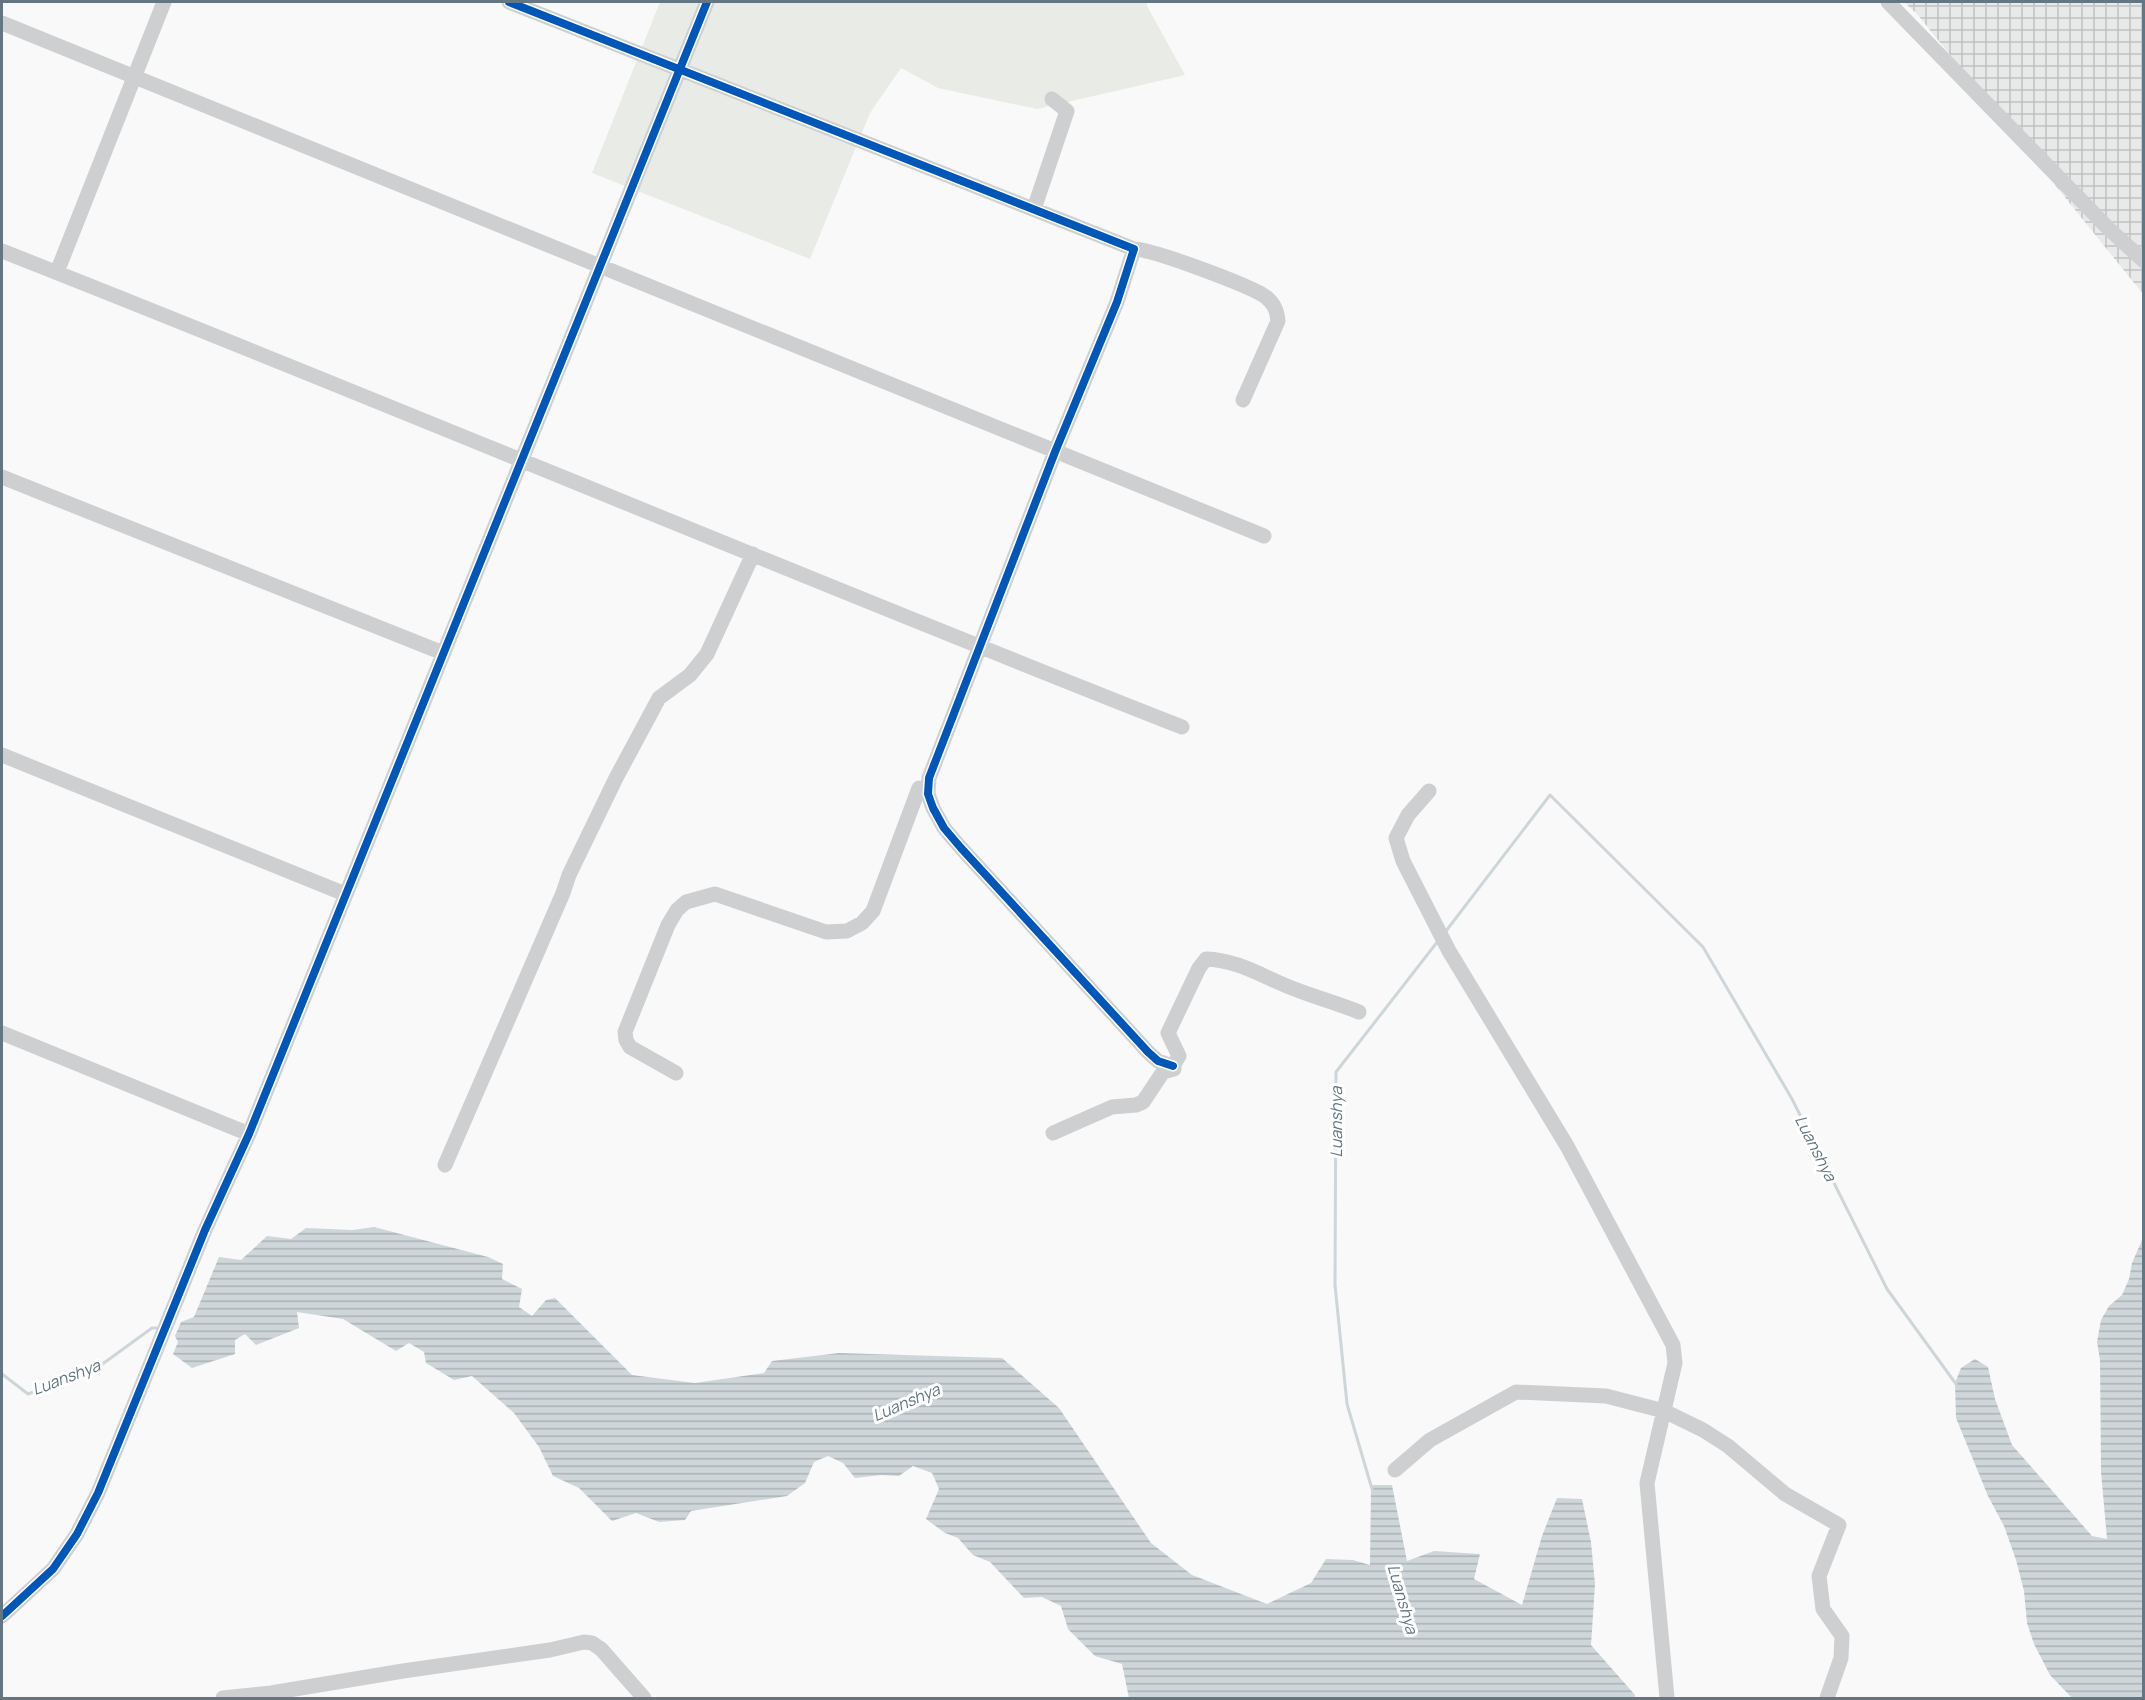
<svg xmlns="http://www.w3.org/2000/svg" width="2145" height="1700" font-family="Manrope,sans-serif">
<style>
.industrial{fill:url(#industrial-grid)}
.green{fill:#e8ebe6}
.water{fill:url(#water-rules)}
.lines{fill:none;stroke-linecap:round;stroke-linejoin:round}
.stream{stroke:#ced6d9;stroke-width:3}
.minor{stroke:#cecfd0;stroke-width:15}
.cycleway-casing{stroke:#fff;stroke-width:11}
.cycleway{stroke:#0057b8;stroke-width:8}
.labels{text-anchor:middle;dominant-baseline:central;stroke-width:6;stroke-linejoin:round;paint-order:stroke}
.water-label{font-size:16px;font-style:italic;fill:#60757c;stroke:#fff}
</style>
<defs>
<pattern id="industrial-grid" width="8" height="8" patternUnits="userSpaceOnUse" patternTransform="scale(1.5)"><rect width="8" height="8" fill="#e8e9e9"/><path d="M0 4h8M4 0v8" fill="none" stroke="#c0c1c2"/></pattern>
<pattern id="water-rules" width="6" height="5" patternUnits="userSpaceOnUse" patternTransform="scale(1.5)"><rect width="6" height="5" fill="#ced6d9"/><path d="M0 2.5h6" fill="none" stroke="#abb2b5"/></pattern>
</defs>
<rect width="100%" height="100%" fill="#f9f9f9"/>
<path class="industrial" d="M1904,2H2143V294L1917,14Z"/>
<path class="green" d="M660,2H1147V6L1185,75L1037,109L938,88L901,68L870,113L810,259L592,173Z"/>
<path class="water" d="M374,1227L488,1257L503,1264L502,1279L522,1289L519,1307L532,1316L546,1300L555,1298L632,1375L695,1383L764,1373L772,1361L839,1353L1002,1358L1059,1408L1151,1543L1192,1575L1267,1604L1311,1583L1326,1559L1353,1560L1370,1565L1371,1485H1392L1407,1561L1434,1551L1480,1554L1474,1579L1522,1605L1542,1536L1557,1498L1582,1499L1591,1542L1595,1584L1591,1645L1635,1695V1698H1129L1122,1664L1095,1656L1068,1629L1061,1606L1042,1597L1024,1598L990,1562L973,1555L958,1538L945,1533L926,1519L939,1489L932,1473L913,1466L899,1476L881,1475L855,1478L843,1463L828,1456L814,1462L805,1483L787,1496L691,1511L685,1520L659,1522L636,1513L612,1521L579,1488L553,1476L539,1447L514,1413L472,1376L454,1380L426,1363L424,1352L409,1343L396,1351L343,1319L297,1312L299,1328L256,1345L245,1334L235,1340V1354L192,1368L173,1354L178,1342L175,1336L181,1322L194,1317L219,1257L241,1260L267,1236L291,1239L306,1228L353,1230Z
M2143,1238V1698H2072L2050,1675L2034,1644L2027,1623L2024,1591L2016,1560L2004,1526L1988,1496L1956,1418L1955,1383L1961,1368L1975,1359L1988,1367L1995,1399L2012,1445L2092,1536L2107,1539L2101,1472L2100,1360L2097,1342L2101,1320L2109,1306L2122,1295L2129,1279L2132,1263Z"/>
<g class="lines">
<path class="stream" d="M1446,931L1550,795L1703,947L1792,1099L1887,1289L1956,1384
M2,1374L28,1394L97,1368L152,1328H161
M1372,1489L1347,1404L1335,1285L1336,1072L1438,941"/>
<path class="minor" d="M509,2L1134,249L1117,302L1055,452L929,778L928,794L933,808L944,828L961,848L1148,1052L1158,1061L1173,1066
M1888,2L2110,230L2144,261
M2,23L1264,536
M1034,209L1067,111L1052,99
M1134,249C1152,249 1251,286 1266,297C1274,304 1277,310 1278,321L1243,400
M2,251C396,406 787,572 1182,727
M57,272L164,2
M2,477L443,653
M2,755L345,894
M1429,791L1408,815L1396,838L1403,861L1449,951L1567,1146L1673,1345L1675,1363L1647,1483L1667,1698
M2,1033L249,1134
M676,1073L630,1047L626,1040L625,1032L668,925L677,910L686,902L715,894L826,932L847,931L862,923L873,911L919,788L928,794
M1053,1133L1112,1107L1136,1105L1143,1102L1163,1072L1174,1069L1173,1066L1179,1056L1168,1033L1199,968L1206,959C1240,960 1266,979 1297,990C1318,998 1339,1004 1359,1012
M445,1165L563,893L569,875L616,778L659,698L690,675L707,654L753,554
M1395,1470L1430,1440L1516,1392L1606,1396L1664,1411L1703,1430L1728,1446L1785,1494L1839,1525L1819,1576L1823,1609L1842,1636L1841,1658L1827,1698
M2,1616L53,1569L77,1534L98,1493L205,1230L249,1134L707,2
M223,1698L271,1693L403,1671L550,1650L584,1642L592,1643L601,1649L644,1698"/>
<g class="cycleway-casing">
<path id="cycleway" d="M509,2L1134,249L1117,302L1055,452L929,778L928,794L933,808L944,828L961,848L1148,1052L1158,1061L1173,1066
M2,1616L53,1569L77,1534L98,1493L205,1230L249,1134L707,2"/>
</g>
<use href="#cycleway" class="cycleway"/>
</g>
<g class="labels">
<g class="water-label">
<text transform="translate(1336 1122) rotate(-90)">Luanshya</text>
<text transform="translate(1816 1148) rotate(63)">Luanshya</text>
<text transform="translate(66 1377) rotate(-21)">Luanshya</text>
<text transform="translate(906 1402) rotate(-23)">Luanshya</text>
<text transform="translate(1403 1599) rotate(74)">Luanshya</text>
</g>
</g>
<rect width="2145" height="1700" fill="none" stroke="#657683" stroke-width="6"/>
</svg>
